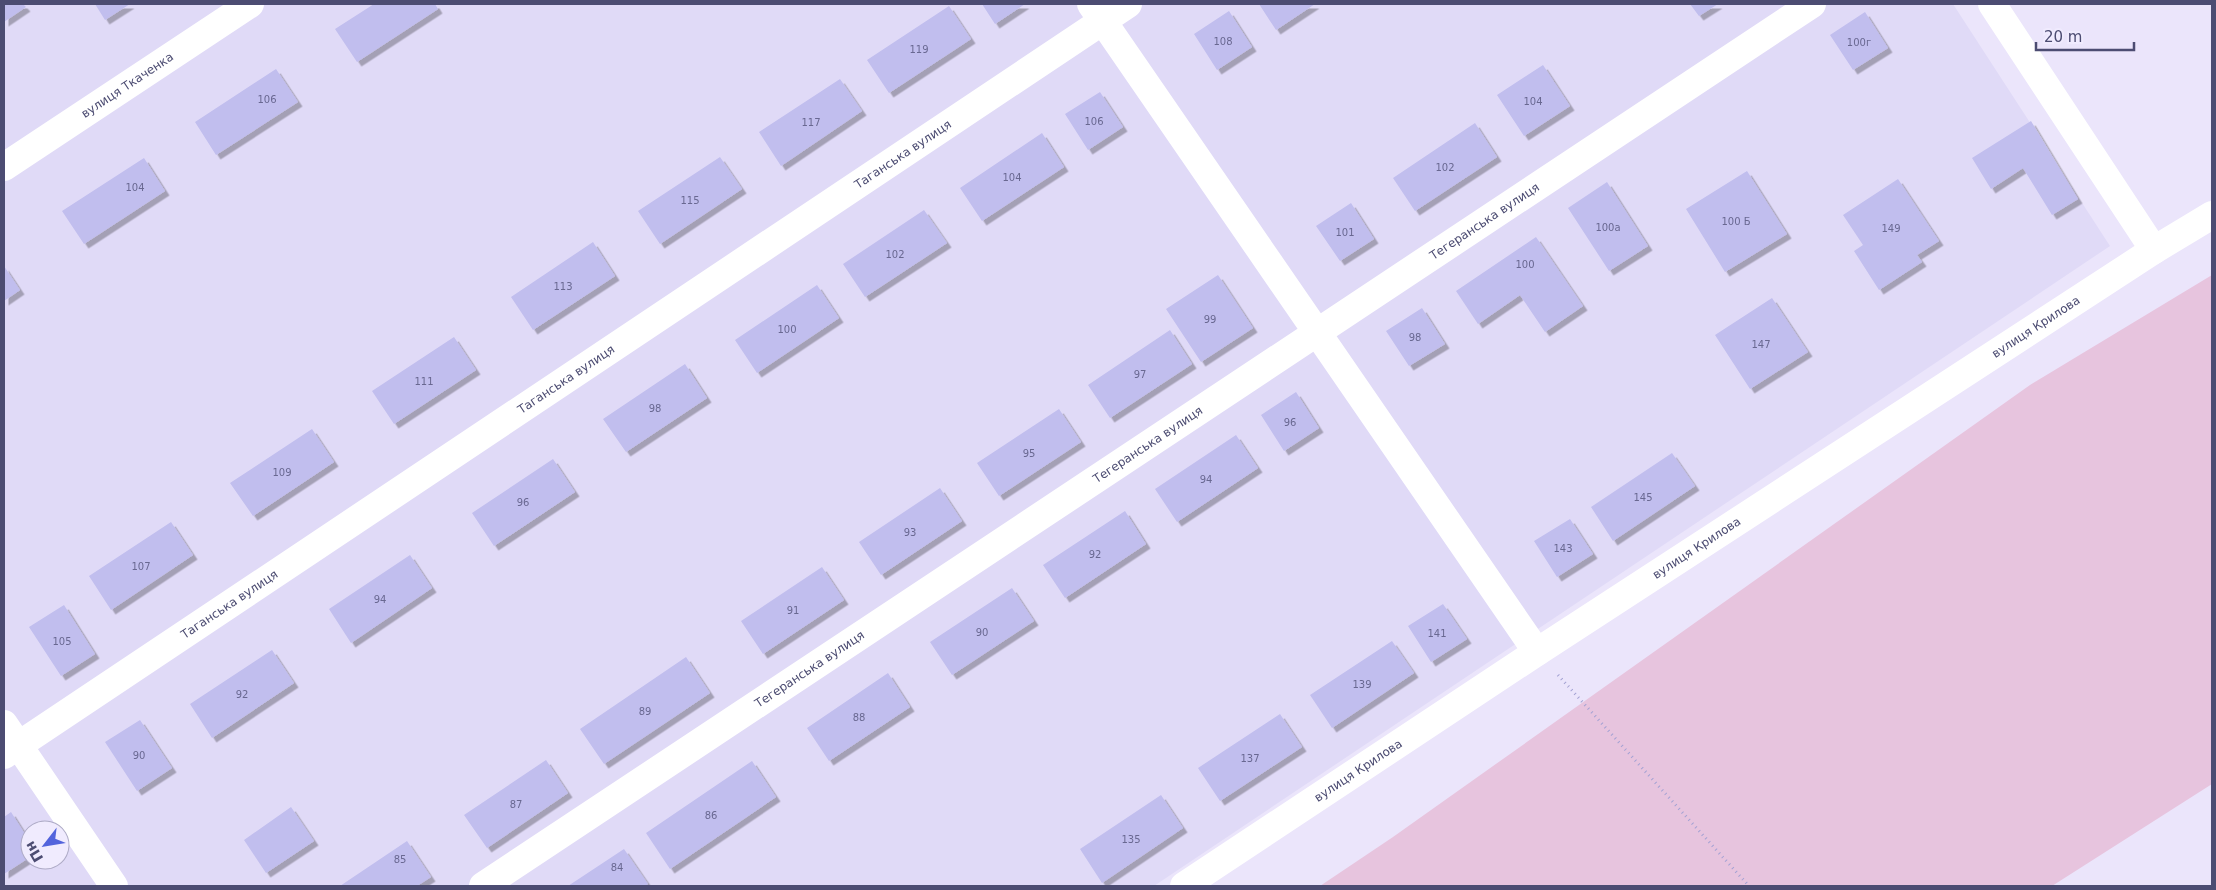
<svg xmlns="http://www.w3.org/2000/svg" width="2216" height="890" font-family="'DejaVu Sans',sans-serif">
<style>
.residential{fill:#e0daf7;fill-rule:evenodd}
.green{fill:#e7c4de}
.building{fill:#c1beee;filter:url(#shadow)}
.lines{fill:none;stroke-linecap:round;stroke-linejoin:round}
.path{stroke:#a4a2d3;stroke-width:3;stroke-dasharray:1 4;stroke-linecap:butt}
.minor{stroke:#fff;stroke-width:28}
.labels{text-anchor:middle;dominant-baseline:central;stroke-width:5;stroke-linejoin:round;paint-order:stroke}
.number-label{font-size:10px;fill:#696891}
.street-label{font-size:12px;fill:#4c4c72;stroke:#f0ebfe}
</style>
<defs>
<filter id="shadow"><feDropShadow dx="4.5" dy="4.5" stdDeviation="0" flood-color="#0004"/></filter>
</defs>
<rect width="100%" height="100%" fill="#ebe5fb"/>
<path class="residential" d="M4,4H1953L2110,246L1154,886H4ZM30,830H60V860H30Z"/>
<path class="green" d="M2212,275V784L2052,886H1320L1393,837L2030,385Z"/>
<path class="building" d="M4,4H23L26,7L4,22Z
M95,4H130L105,20Z
M374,4H435L438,9L357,62L335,29Z
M982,4H1025L995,24Z
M1259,4H1315L1276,30Z
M1690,4H1718L1699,16Z
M949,6L971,39L889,93L867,60Z
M1229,11L1252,47L1217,70L1194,34Z
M1865,12L1888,48L1853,70L1830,35Z
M1543,65L1570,106L1524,136L1497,95Z
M276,69L298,102L216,155L195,122Z
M840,79L862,111L781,166L759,132Z
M1100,92L1123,127L1088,150L1065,114Z
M2031,121L2078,199L2052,215L2023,168L1991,189L1972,158Z
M1475,123L1497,157L1415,211L1393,178Z
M1042,133L1064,167L982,221L960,188Z
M720,157L742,189L660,244L638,211Z
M144,158L165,191L84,244L62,211Z
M1747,171L1787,234L1725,272L1686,209Z
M1898,179L1939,241L1917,255L1922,262L1879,290L1854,251L1863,245L1843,215Z
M1607,182L1648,246L1609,271L1568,208Z
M1351,203L1374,239L1340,261L1316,226Z
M924,210L947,243L865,297L843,264Z
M1536,237L1583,306L1545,332L1520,295L1478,324L1456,291Z
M593,242L615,276L533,330L511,297Z
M4,266L20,290L4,301Z
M1218,275L1253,328L1201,362L1166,309Z
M817,285L839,318L757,373L735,340Z
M1772,298L1808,352L1750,389L1715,335Z
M1422,308L1445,344L1409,366L1386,331Z
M1170,330L1192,364L1110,418L1088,385Z
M454,337L476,370L394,424L372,391Z
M685,364L707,398L626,452L603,419Z
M1296,392L1319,428L1284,451L1261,415Z
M1059,409L1081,442L999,496L977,463Z
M312,429L334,462L253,516L230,483Z
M1236,435L1258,468L1177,522L1155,489Z
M1672,453L1695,486L1613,541L1591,507Z
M553,459L575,492L494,546L472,513Z
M940,488L962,521L881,575L859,542Z
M1125,511L1146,544L1065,598L1043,565Z
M1570,519L1593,554L1557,577L1534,541Z
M171,522L193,555L111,610L89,576Z
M410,555L432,588L351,643L329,609Z
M822,567L844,600L763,654L741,621Z
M1012,588L1034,621L952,675L930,642Z
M1443,604L1467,639L1431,662L1408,626Z
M64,605L95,654L61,676L29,627Z
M1392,641L1414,673L1332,728L1310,695Z
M272,650L294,683L212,738L190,704Z
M686,657L710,693L604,764L580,729Z
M888,673L910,707L829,761L807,728Z
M1280,714L1302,747L1220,801L1198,768Z
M140,720L172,768L137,791L105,742Z
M546,760L568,793L487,848L464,815Z
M752,761L776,797L670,869L646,833Z
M1161,795L1183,828L1102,883L1080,849Z
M291,807L314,841L266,873L244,840Z
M11,812L30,842V857L4,874V817Z
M407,841L431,877L417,886H340Z
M624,849L648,884L645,886H568Z"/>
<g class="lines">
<path class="path" d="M1558,675L1749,886"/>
<g class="minor">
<path d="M1091,4L1537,652"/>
<path d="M1992,4L2154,250"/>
<path id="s1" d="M4,167L250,4"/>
<path d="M4,724L114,886"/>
<path id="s2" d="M4,755L1128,4"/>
<path id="s3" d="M483,886L1812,4"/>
<path id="s4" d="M1184,886L1537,652L2154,250L2212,215"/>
</g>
</g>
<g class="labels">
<g class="number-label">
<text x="1223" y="41">108</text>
<text x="1859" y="42">100г</text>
<text x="919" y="49">119</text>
<text x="267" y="99">106</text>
<text x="1533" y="101">104</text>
<text x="1094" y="121">106</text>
<text x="811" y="122">117</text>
<text x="1445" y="167">102</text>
<text x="1012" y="177">104</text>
<text x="135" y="187">104</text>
<text x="690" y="200">115</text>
<text x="1736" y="221">100 Б</text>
<text x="1608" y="227">100а</text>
<text x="1891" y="228">149</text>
<text x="1345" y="232">101</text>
<text x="895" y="254">102</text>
<text x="1525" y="264">100</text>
<text x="563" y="286">113</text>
<text x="1210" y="319">99</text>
<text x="787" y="329">100</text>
<text x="1415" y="337">98</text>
<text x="1761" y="344">147</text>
<text x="1140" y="374">97</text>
<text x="424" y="381">111</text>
<text x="655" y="408">98</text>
<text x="1290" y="422">96</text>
<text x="1029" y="453">95</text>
<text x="282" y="472">109</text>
<text x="1206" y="479">94</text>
<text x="1643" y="497">145</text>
<text x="523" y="502">96</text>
<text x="910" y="532">93</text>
<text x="1563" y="548">143</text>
<text x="1095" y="554">92</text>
<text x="141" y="566">107</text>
<text x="380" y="599">94</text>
<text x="793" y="610">91</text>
<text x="982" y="632">90</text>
<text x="1437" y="633">141</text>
<text x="62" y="641">105</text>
<text x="1362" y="684">139</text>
<text x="242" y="694">92</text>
<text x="645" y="711">89</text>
<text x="859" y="717">88</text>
<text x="139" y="755">90</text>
<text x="1250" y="758">137</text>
<text x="516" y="804">87</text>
<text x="711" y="815">86</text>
<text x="1131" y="839">135</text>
<text x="400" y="859">85</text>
<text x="617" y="867">84</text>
</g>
<g class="street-label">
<text stroke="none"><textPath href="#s1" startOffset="148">вулиця Ткаченка</textPath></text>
<text stroke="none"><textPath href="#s2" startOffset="1081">Таганська вулиця</textPath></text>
<text stroke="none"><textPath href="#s3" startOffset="1202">Тегеранська вулиця</textPath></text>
<text stroke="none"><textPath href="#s4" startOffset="1019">вулиця Крилова</textPath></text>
<text stroke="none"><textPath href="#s2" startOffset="676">Таганська вулиця</textPath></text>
<text stroke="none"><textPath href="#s3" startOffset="798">Тегеранська вулиця</textPath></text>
<text stroke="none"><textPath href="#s4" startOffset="614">вулиця Крилова</textPath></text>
<text stroke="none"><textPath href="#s2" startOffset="271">Таганська вулиця</textPath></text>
<text stroke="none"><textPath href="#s3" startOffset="392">Тегеранська вулиця</textPath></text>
<text stroke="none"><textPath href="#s4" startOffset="209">вулиця Крилова</textPath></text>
</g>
</g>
<rect width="2216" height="890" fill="none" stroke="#4c4c72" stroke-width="10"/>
<g transform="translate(45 845) rotate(239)"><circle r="24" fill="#f0ebfe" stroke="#aeabc6"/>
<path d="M0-4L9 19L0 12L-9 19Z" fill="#5263dc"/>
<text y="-8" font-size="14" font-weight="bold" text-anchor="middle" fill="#4c4c72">Пн</text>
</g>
<path d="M2036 42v8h98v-8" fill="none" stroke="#4c4c72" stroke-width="2.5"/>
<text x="2044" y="42" font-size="15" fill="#4c4c72" stroke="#f0ebfe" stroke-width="4" paint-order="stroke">20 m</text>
</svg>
